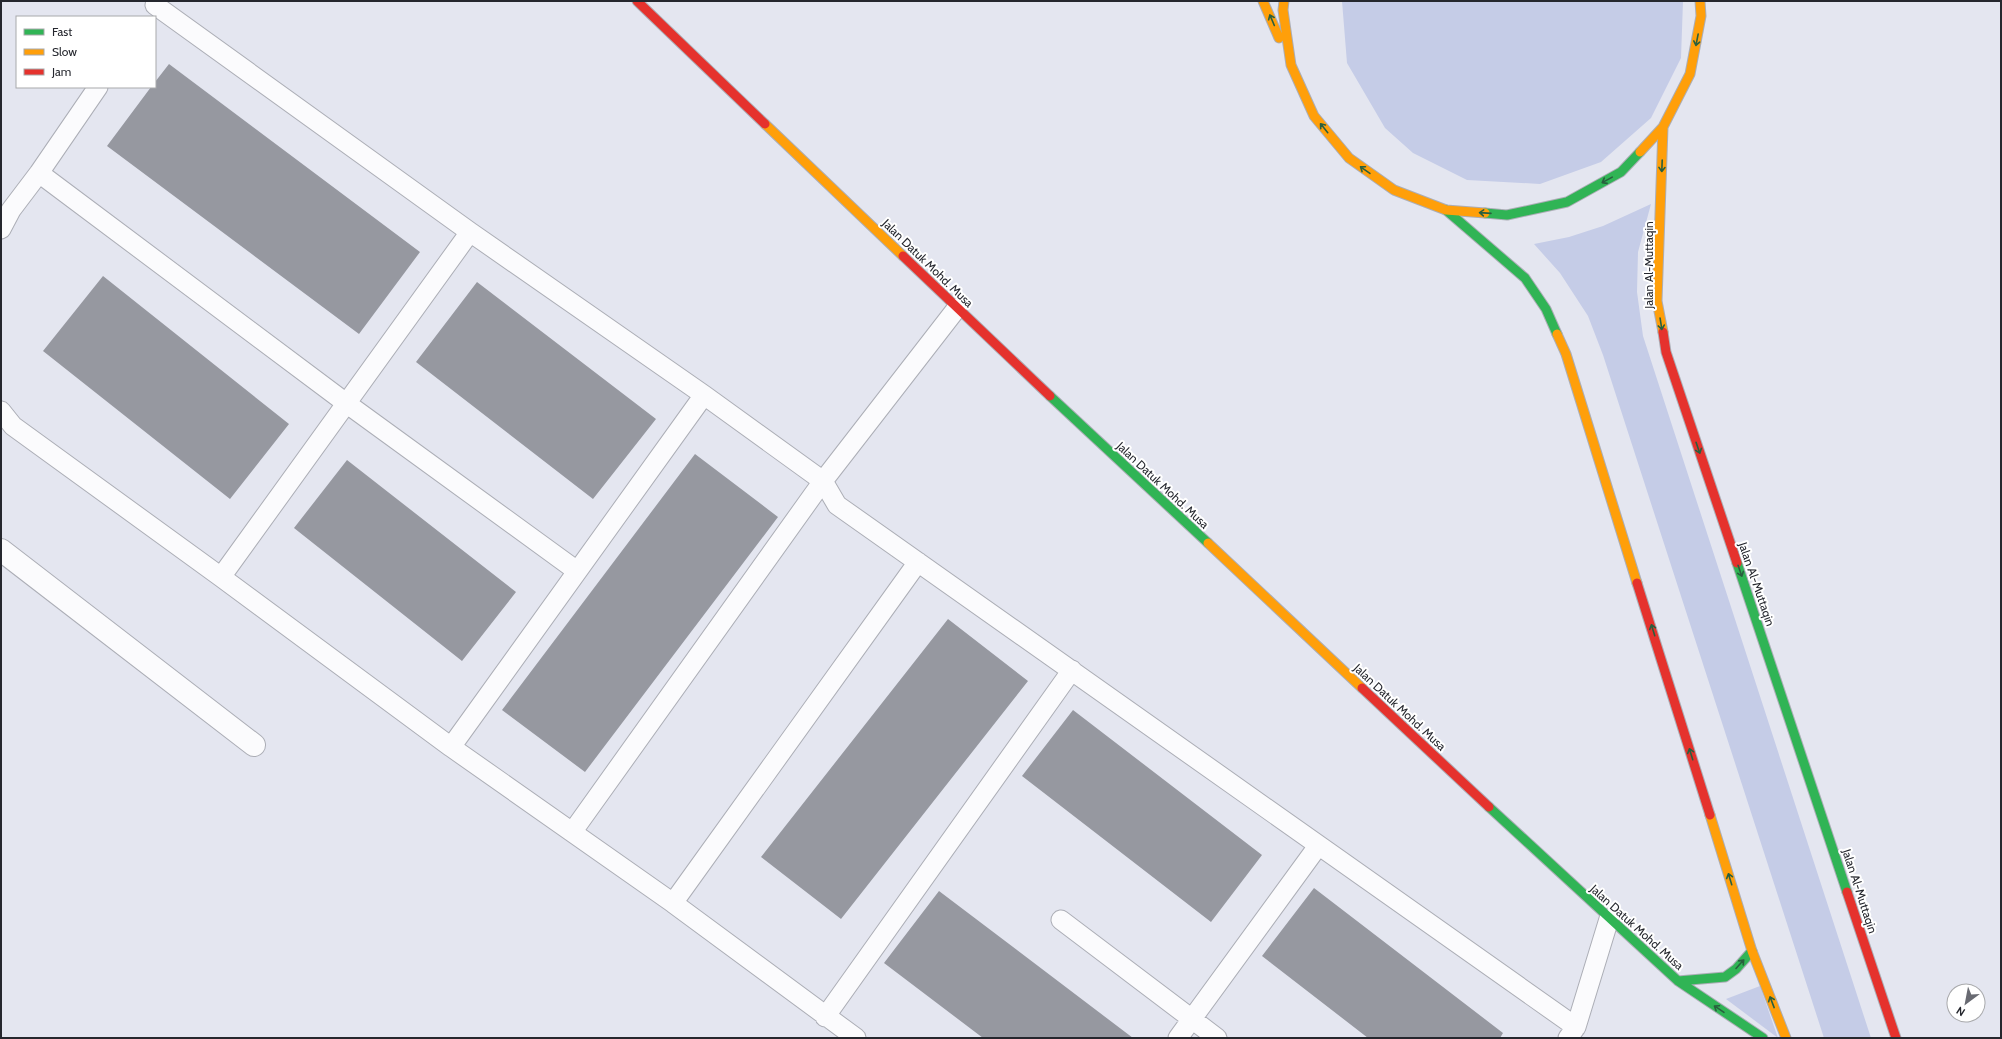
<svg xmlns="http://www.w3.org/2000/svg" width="2002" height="1039" font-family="Cabin,sans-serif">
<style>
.green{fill:#c5cce7}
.building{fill:#9698a0}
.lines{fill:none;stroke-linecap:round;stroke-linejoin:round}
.lane-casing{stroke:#acaeb6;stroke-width:21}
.street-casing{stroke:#acaeb6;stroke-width:24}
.fast-casing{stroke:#acaeb6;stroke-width:11}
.slow-casing{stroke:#acaeb6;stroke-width:11}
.jam-casing{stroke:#acaeb6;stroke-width:11}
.lane{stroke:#fbfbfd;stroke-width:19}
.street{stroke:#fbfbfd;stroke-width:22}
.fast{stroke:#30b455;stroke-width:9}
.slow{stroke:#ff9f0a;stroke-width:9}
.jam{stroke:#e5322d;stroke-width:9}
.oneway{stroke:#295f3e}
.labels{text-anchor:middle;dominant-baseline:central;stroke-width:4;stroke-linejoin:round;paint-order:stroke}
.street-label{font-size:12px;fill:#25272e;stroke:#fff}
</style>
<rect width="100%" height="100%" fill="#e4e6f0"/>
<path class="green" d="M1342,1H1683L1681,58L1651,118L1601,162L1540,184L1467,180L1413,153L1385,128L1347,63Z
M1651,204L1638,252L1637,292L1643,336L1871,1038H1824L1603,355L1588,316L1560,273L1534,244L1569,237L1603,226Z
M1760,986L1778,1038L1726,999Z"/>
<path class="building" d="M169,64L420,252L359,334L107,146L151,87H155V82Z
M103,276L289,424L230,499L43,351Z
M477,282L656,419L593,499L416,362Z
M695,454L778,517L585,772L502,710Z
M347,460L516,592L462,661L294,528Z
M948,619L1028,681L841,919L761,857Z
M1073,710L1262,855L1211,922L1022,776Z
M1314,888L1503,1033L1500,1038H1368L1262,956Z
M939,891L1133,1038H983L884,963Z"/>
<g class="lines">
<g class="lane-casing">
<path id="lane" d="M155,5L470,232L704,395L823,481L837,505L1576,1027L1568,1038
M39,173L346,403L577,571
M1,229L11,210L39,173L98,87
M1,411L13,426L221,577L451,747L673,903L856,1038
M221,577L470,232
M451,747L704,395
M573,831L823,481L957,308
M673,903L918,562
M1061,920L1217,1038
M825,1017L1072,670
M1576,1027L1609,919
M1178,1038L1318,846"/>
</g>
<g class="street-casing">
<path id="street" d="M1,550L254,745"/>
</g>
<g class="fast-casing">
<path id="fast" d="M1446,210L1525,278L1546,309L1557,334
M1485,213L1507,215L1567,202L1621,172L1640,152
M1050,396L1208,543
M1737,563L1847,892
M1489,807L1678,981L1763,1038
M1678,981L1725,977L1736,969L1752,951"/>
</g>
<g class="slow-casing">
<path id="slow" d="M1263,1L1279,38
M1284,1L1283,10L1291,65L1314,116L1349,158L1394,190L1446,210L1485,213
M765,124L903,256
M1640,152L1663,127L1690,74L1701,16L1700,1
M1663,332L1657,301L1663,127
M1557,334L1566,354L1637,583
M1208,543L1362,688
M1710,815L1752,951L1786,1038"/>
</g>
<g class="jam-casing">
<path id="jam" d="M637,1L765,124
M903,256L1050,396
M1663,332L1666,352L1737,563
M1637,583L1710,815
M1362,688L1489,807
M1847,892L1896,1038"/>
</g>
<use href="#lane" class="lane"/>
<use href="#street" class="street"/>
<use href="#fast" class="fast"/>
<use href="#slow" class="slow"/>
<use href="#jam" class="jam"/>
</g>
<defs><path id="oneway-shaft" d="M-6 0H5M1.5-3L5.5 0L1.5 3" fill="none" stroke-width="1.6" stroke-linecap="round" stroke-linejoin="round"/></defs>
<g class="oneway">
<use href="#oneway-shaft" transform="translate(1272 20) rotate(-113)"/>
<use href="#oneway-shaft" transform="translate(1697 40) rotate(101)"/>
<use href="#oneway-shaft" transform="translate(1324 128) rotate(-129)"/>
<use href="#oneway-shaft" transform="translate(1662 166) rotate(92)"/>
<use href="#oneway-shaft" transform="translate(1365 170) rotate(-145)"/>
<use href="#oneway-shaft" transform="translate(1607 180) rotate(151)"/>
<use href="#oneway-shaft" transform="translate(1485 213) rotate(-176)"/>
<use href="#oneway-shaft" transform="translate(1661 324) rotate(81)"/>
<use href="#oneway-shaft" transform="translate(1698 448) rotate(71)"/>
<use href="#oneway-shaft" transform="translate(1740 571) rotate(71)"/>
<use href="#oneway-shaft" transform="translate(1653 630) rotate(-107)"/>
<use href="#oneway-shaft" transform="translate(1691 754) rotate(-107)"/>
<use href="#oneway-shaft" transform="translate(1730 879) rotate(-107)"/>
<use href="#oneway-shaft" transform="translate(1740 964) rotate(-48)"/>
<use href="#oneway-shaft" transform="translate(1772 1002) rotate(-111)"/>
<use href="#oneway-shaft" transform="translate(1719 1009) rotate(-146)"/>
</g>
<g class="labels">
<g class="street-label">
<text transform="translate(928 263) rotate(44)">Jalan Datuk Mohd. Musa</text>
<text transform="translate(1648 265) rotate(-90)">Jalan Al-Muttaqin</text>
<text transform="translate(1163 485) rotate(43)">Jalan Datuk Mohd. Musa</text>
<text transform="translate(1757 584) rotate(71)">Jalan Al-Muttaqin</text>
<text transform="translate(1400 707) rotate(43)">Jalan Datuk Mohd. Musa</text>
<text transform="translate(1860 891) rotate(72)">Jalan Al-Muttaqin</text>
<text transform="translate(1637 927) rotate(42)">Jalan Datuk Mohd. Musa</text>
</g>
</g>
<rect width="2002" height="1039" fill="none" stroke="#25272e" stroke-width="4"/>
<rect x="16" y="16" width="140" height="72" fill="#ffffff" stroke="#a8a9ab"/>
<rect x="24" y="29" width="20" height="6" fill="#30b455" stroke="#a8a9ab"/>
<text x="52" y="36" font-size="12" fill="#25272e">Fast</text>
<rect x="24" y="49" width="20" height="6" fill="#ff9f0a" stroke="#a8a9ab"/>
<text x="52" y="56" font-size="12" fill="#25272e">Slow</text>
<rect x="24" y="69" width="20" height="6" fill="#e5322d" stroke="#a8a9ab"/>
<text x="52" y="76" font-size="12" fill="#25272e">Jam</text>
<g transform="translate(1966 1003) rotate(212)"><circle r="19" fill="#ffffff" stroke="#a8a9ab"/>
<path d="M0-3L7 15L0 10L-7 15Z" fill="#686a72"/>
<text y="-6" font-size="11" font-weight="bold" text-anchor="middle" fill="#25272e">N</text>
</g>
</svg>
